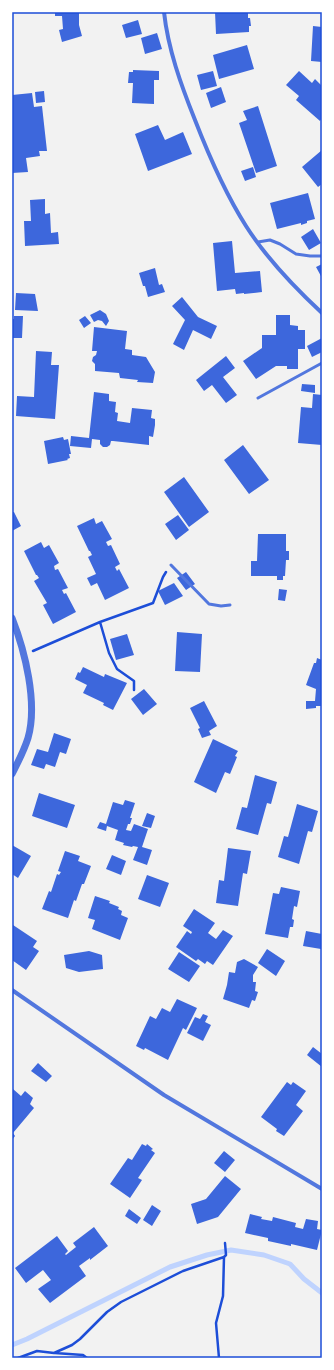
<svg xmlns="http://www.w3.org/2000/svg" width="334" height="1370" font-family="Roboto,sans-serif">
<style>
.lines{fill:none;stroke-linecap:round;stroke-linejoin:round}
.stream{stroke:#bfd3fe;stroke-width:5}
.building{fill:#3d67dc}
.path{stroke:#1d4ed8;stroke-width:2.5}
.service{stroke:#5277de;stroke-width:3}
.minor{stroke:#5277de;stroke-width:4}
.tertiary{stroke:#5277de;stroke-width:7}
.neatline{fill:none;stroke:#1d4ed8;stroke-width:1.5}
</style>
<rect width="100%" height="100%" fill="#f2f2f2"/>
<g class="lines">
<path class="stream" d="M12,1345L27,1339L170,1267L207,1255L231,1250L264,1255L290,1264L304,1279L322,1293"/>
</g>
<path class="building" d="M55,12H79V25L82,36L62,42L59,30L63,29L62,16H55Z
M215,12H248V18H250L251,26H249V32L216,34Z
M138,20L142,34L126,38L122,25Z
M313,26L322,27V62L311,61Z
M157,33L162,49L145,54L141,38Z
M247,45L254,69L219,79L213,55Z
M133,70L159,71V80H154V104L132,103L133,83H128L129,72H133Z
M213,71L217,86L201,90L197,75Z
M299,71L312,83L315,79L322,86V118L320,121L296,100L299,96L286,85Z
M221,87L226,102L211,108L206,93Z
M44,91L45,102L36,103L35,92Z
M32,93L34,107L42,106L47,151H39L40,156L26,158L28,172L12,173V95Z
M258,106L277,166L256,173L239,123L247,120L243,111Z
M158,125L165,140L183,132L192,154L148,171L135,134Z
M322,150V184L318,187L302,167Z
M253,167L256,177L245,181L241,171Z
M308,193L315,219L307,221V223L301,225V223L277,229L270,203Z
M45,199V214L50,213L51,233L58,232L59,244L25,246L24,221H31L30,200Z
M313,229L321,243L309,250L301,237Z
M232,241L235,273L260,271L262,292L244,294V293L236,294L235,289L217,291L213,243Z
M322,264V278L316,267Z
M155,268L159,285L162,284L165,292L148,297L145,286H143L139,273Z
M16,293L35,294L38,311L15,310Z
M182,297L198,317L217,326L211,339L193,330L184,350L173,344L185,320L172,306Z
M100,310L106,314L109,321L106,326L102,321L98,320L94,322L90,315Z
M276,315H290V325L298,326V330H305V349H298V369H287V366H276L256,379L243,361L262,348V335H276Z
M14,316H23L22,338H12V319H14Z
M85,316L91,323L84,328L79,320Z
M94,327L127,331L125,349L132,350V355L146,357L155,372L153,383L137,382L138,380L120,378L119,373L95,371V364L92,361L93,357L96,355L97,351H92Z
M322,338V352L312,357L307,346Z
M36,351L52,352L51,365H59L55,419L16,416L17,396L34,397Z
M226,356L235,368L223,377L237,395L226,403L212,385L204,391L196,380Z
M302,384L315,385V393L301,391Z
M94,392L109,394V401L116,402L115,412L118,413L117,421L130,423L132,408L152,410L151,418L155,419V425L153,437L149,436V445L113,441H111L110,445L107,447H103L100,444V440L92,439L91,448L70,446L71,436L89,438Z
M313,394L322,395V445L298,443L301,407L312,408Z
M63,437L64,440L68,439L71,454H69L70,458L67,459L68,460L48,464L44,441Z
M243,445L269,480L249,494L224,460Z
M184,477L209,512L189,527L164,492Z
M12,512H14L21,526L12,531Z
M178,515L189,530L176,540L165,524Z
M94,518L96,524L102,521L112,539L106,542L108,546L111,545L120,564L115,567L117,571L119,569L129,588L105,600L97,583L91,586L87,578L96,574L88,557L92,555L90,551H89L77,526Z
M258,534H286V551H289V560H286L285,576H283V580H277V576H251V561H257Z
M41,542L44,548L49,545L59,563L54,566L55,570L58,569L68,588L62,590L64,594L66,593L76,612L53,624L43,605L47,603L34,581L39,578L37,575H36L24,551Z
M186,572L195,584L186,590L177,578Z
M174,583L183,596L165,605L158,591Z
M279,589L287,590L285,601L278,600Z
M177,632L202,634L200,672L175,671Z
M127,634L134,655L116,660L110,639Z
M317,658L322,660V706H316V708L306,709V701H315L316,689L306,685L314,663H316Z
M83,667L104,677L105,674L127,683L113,710L103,705L104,703L83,693L87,685L75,679L78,672L80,673Z
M144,689L157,704L143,715L131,699Z
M204,701L217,726L209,731L211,735L202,738L198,729L200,728L190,708Z
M54,733L71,739L66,754L60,752L55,767L46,764L44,769L31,765L37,749L48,752Z
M213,739L238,751L235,756L237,757L230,774L225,772L216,793L194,782Z
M255,775L277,782L271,804L267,803L258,835L236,829L242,807L247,808Z
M39,793L75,805L67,828L32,816Z
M125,800L135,803L130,818H132L130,824H128L126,830L131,831L134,824L148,829L142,847L152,850L147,865L133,860L138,847L133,846L132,847L123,845L124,843L115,840L118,830L107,826L106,831L97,828L100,822L106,824L113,802L123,805Z
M297,804L318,811L312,832L308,831L299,864L278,857L284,836L288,837Z
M147,813L155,816L151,828L142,826Z
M12,845L31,856L18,878L12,874Z
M228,848L251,851L247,874L243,873L238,906L216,903L219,880L224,881Z
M65,851L80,856L78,861L91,866L84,884H82L76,901L74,900L68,918L42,909L49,891L51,892L57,874L59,875L61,872L58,871Z
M112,855L126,861L121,875L106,869Z
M147,875L169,883L160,907L138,899Z
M281,887L300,891L297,907L294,906L292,919L294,920L293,927H290L288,938L265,934L273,893L279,894Z
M95,896L110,901L109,903L119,907L118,909L122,911L121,915L128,918L120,940L92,929L95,920L88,918Z
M194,909L215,923L208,933L216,939L223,930L233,936L213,965L207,961L205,964L198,959L196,961L176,947L187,931L191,934L192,932L183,926Z
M13,925L37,941L33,947L39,951L26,970L12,960V927Z
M306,931L322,934L321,949L303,946Z
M267,949L285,961L276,976L258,963Z
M89,951L102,955L103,969L79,972L66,968L64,955Z
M179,952L200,966L189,982L168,969Z
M244,959L258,967L253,975V982H256L255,991L258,992L255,1001L252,1000L249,1008L223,999L227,985L229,972L235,973L237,962Z
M177,999L197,1008L186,1030L183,1028L168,1060L145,1048L144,1050L136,1046L150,1016L156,1019L162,1008L170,1012Z
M203,1014L208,1016L205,1022L211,1025L203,1041L187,1033L195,1017L200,1019Z
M313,1047L322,1054V1067L307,1055Z
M38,1063L52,1076L46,1082L31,1071Z
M287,1082L291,1085L293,1082L306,1091L296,1105L303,1111L284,1136L276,1131L277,1129L261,1117Z
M13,1089L21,1096L25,1091L33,1098L30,1104L34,1108L13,1133L15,1136L12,1140V1090Z
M142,1144L146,1146L147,1144L153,1149L151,1150L155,1153L138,1178L142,1180L130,1198L110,1184L128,1158L132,1160Z
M224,1151L235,1160L225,1172L214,1163Z
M225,1176L241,1189L218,1217L197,1224L191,1204L206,1199Z
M152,1205L161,1211L152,1226L143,1220Z
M129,1209L141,1218L137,1224L125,1216Z
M250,1214L262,1217L261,1219L272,1221L273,1217L296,1223L295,1227L303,1229L306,1219L318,1221L317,1229L322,1230L317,1250L291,1244V1246L268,1241V1238L245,1233Z
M94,1227L108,1246L90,1260V1258L79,1266L86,1276L50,1303L38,1289L51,1280L43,1270L26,1283L15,1268L57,1236L68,1251L65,1254L66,1255L76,1247L73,1243Z"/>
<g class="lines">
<path class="path" d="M100,622L109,653L117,669L134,681V690
M33,651L100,622L153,603L163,577L166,572
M55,1353L83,1355L87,1358
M18,1358L37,1351L54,1353L72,1345L80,1339L107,1312L121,1302L183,1271L224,1257L226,1255L225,1243
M219,1358L216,1323L223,1296L224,1257"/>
<path class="service" d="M258,242L270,240L280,244L296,254L310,256H322
M258,398L322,363
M171,565L209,604L221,606L230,605"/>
<path class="minor" d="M164,12C168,49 181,85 195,120C209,156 225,193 246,226C267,259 294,287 322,313
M12,990L164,1095L322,1189"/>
<path class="tertiary" d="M12,618C25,651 38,703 28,738C24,751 18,762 12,774"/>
</g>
<rect width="334" height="1370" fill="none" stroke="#ffffff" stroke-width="26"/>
<rect x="13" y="13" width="308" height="1344" class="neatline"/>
</svg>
